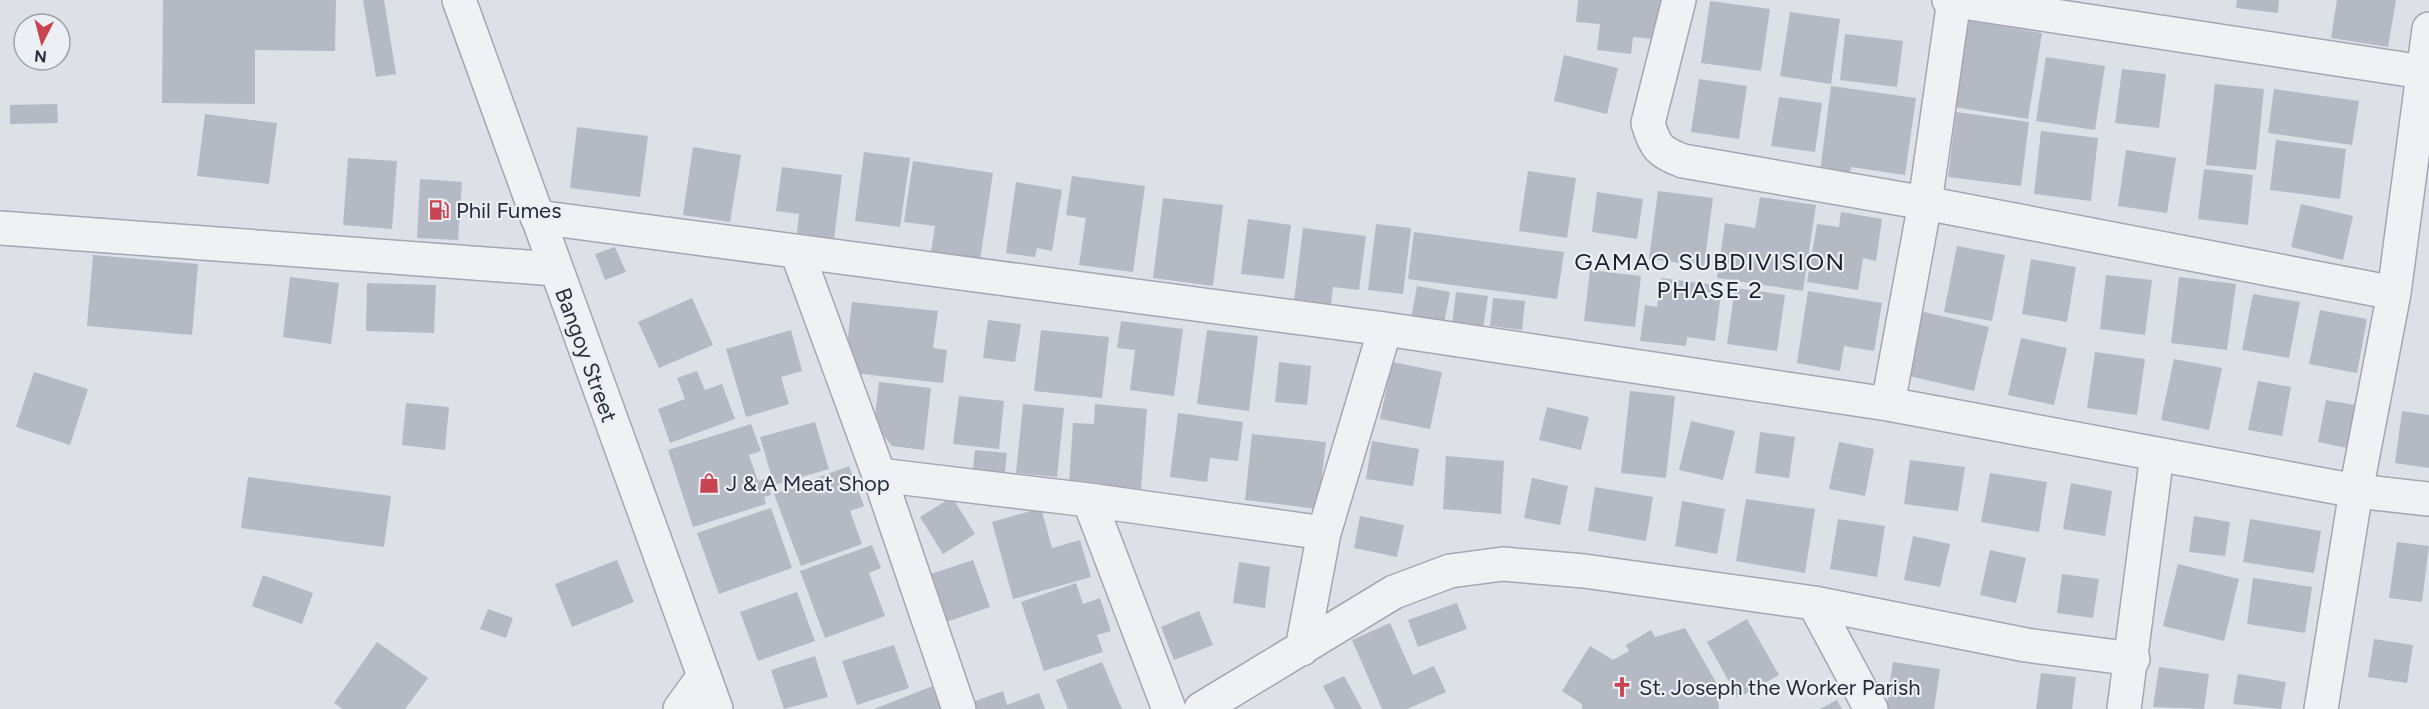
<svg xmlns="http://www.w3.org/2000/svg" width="2429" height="709" font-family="Figtree,sans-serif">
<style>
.building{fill:#b4b9c3}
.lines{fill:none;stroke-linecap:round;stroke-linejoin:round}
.minor-casing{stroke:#a3a7b0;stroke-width:36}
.tertiary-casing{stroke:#a3a7b0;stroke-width:36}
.minor{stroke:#eff1f5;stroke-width:33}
.tertiary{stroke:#eff1f5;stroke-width:33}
.labels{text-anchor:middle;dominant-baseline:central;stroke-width:4.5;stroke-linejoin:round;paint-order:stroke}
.poi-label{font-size:22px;fill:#272d3c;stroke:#eceff4;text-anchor:start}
.street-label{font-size:22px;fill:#272d3c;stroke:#eceff4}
.neighbourhood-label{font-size:24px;letter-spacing:1.5px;fill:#191f2d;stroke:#eceff4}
</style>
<rect width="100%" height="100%" fill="#dde0e6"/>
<path class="building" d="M163,0H336L335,51L255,50V104L162,103Z
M363,0H384L396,74L376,77Z
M1578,0H1663L1661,21H1656L1654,39L1633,37L1631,54L1597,50L1600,24L1576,22Z
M2237,0H2279L2278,13L2236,8Z
M2337,0H2396L2388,47L2331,38Z
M1710,1L1770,9L1761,71L1701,63Z
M1790,12L1840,19L1831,84L1780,76Z
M1969,21L2042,33L2028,119L1954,107Z
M1845,34L1903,41L1897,87L1840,80Z
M1564,55L1618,68L1607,114L1554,101Z
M2046,57L2105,66L2095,130L2036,121Z
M2122,69L2166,74L2159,128L2115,123Z
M1699,79L1747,86L1739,139L1691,132Z
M2215,84L2264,89L2256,170L2206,165Z
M1831,86L1916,98L1905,175L1851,167L1850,176L1820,172Z
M2274,89L2359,101L2352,145L2268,133Z
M1779,97L1822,103L1815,152L1771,146Z
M57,104L58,123L10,124V105Z
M1956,112L2029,122L2021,186L1948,177Z
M205,114L277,123L269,184L197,176Z
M577,127L648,136L640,197L570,188Z
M2041,131L2098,138L2091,201L2034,194Z
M2276,140L2346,149L2340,199L2270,190Z
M693,147L741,155L730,222L683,215Z
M2126,150L2176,158L2167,213L2118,206Z
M864,152L910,158L900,227L855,221Z
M348,158L397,161L392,229L343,225Z
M913,161L993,173L980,260L931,252L935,226L904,222Z
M782,167L842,175L834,239L797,233L799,214L776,211Z
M2204,169L2253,175L2248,225L2198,219Z
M1528,171L1576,178L1567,238L1519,231Z
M1072,176L1145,186L1133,272L1079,265L1086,218L1066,215Z
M420,179L462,182L458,240L417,238Z
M1016,182L1062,190L1052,251L1037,248L1035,257L1006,253Z
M1658,191L1713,198L1704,266L1649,259Z
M1597,192L1643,199L1637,239L1592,232Z
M1760,197L1816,205L1803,291L1717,278L1725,223L1755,228Z
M1163,198L1223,205L1213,286L1153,278Z
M2301,204L2353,216L2343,260L2291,247Z
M1841,212L1882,219L1876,261L1863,258L1858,290L1807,282L1817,224L1839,227Z
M1248,219L1291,225L1284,279L1241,274Z
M1376,224L1411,228L1403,294L1368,290Z
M1303,228L1366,236L1359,290L1333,287L1330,313L1293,309Z
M1414,232L1564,252L1557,299L1408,279Z
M1957,246L2005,255L1992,321L1944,312Z
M615,247L626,272L605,280L595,254Z
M93,255L198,264L192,335L87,326Z
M2031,259L2076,267L2067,322L2022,314Z
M1590,270L1641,276L1635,327L1584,321Z
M2106,275L2152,280L2145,335L2100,329Z
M290,277L339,283L331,344L283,337Z
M2179,277L2236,284L2227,350L2171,343Z
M1661,278L1722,286L1715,341L1687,337L1686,346L1640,341L1645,305L1657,307Z
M367,283L436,285L434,333L366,331Z
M1417,286L1450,292L1444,324L1411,318Z
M1735,288L1785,295L1777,351L1727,344Z
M1808,291L1882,303L1874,351L1844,346L1840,371L1797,363Z
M1456,292L1488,296L1483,329L1452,325Z
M2253,294L2300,302L2289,358L2242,350Z
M692,298L713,345L659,368L638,322Z
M1493,298L1525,301L1522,330L1490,326Z
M852,302L938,311L933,348L947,350L943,383L844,372Z
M2320,310L2367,319L2357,373L2309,364Z
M1920,311L1989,327L1974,391L1905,375Z
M988,320L1021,324L1015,362L983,358Z
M1121,321L1183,329L1174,396L1130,390L1135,350L1117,348Z
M791,330L802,371L781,377L789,404L746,417L726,349Z
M1041,330L1109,337L1102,398L1034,391Z
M1207,330L1258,336L1249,411L1197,404Z
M2021,338L2067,348L2054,405L2008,395Z
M2095,352L2145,359L2137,415L2087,408Z
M2174,359L2222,368L2209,430L2161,420Z
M1279,362L1311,366L1307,405L1275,402Z
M1392,362L1442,372L1430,429L1380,419Z
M697,371L705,390L722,384L735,419L670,443L658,409L685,399L677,378Z
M34,372L88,389L70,445L16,427Z
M2258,381L2291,387L2282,436L2248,430Z
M879,382L931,388L924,450L892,446L874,424Z
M1630,391L1675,396L1666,478L1621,473Z
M959,396L1004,401L999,449L953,444Z
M2326,400L2361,406L2352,449L2318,442Z
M406,403L449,407L445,450L402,445Z
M1023,404L1064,408L1057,477L1016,473Z
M1095,404L1147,409L1141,489L1069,484L1073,423L1094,424Z
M1547,407L1589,417L1581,450L1539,440Z
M2402,411L2429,415V468L2395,463Z
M1178,413L1243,422L1238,461L1210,458L1207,482L1170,477Z
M1691,421L1735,431L1723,480L1679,470Z
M815,422L829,469L774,485L760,437Z
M751,424L761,451L749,455L758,481L766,479L771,495L764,497L766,504L693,527L668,450Z
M1760,432L1795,437L1789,478L1755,473Z
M1252,434L1326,442L1318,509L1245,500Z
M1372,441L1419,449L1413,486L1366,479Z
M1839,442L1874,449L1865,496L1829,489Z
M975,450L1007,453L1004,480L972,477Z
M1446,456L1504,461L1501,514L1443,509Z
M1910,460L1965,467L1958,511L1904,504Z
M849,466L864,506L850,511L862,544L801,566L774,494Z
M1990,473L2047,482L2039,532L1981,522Z
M248,477L391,496L384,547L241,528Z
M1532,478L1568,486L1560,525L1524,518Z
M2071,483L2112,491L2105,536L2063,529Z
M1595,487L1653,497L1646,541L1588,531Z
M952,497L975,534L943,554L920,517Z
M1746,499L1815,509L1805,573L1736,561Z
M1682,501L1725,509L1717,554L1675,546Z
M771,508L792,568L719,594L697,533Z
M1041,508L1052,548L1080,540L1091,577L1013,599L992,522Z
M1360,516L1404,525L1397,557L1354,548Z
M2194,516L2230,522L2225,556L2189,552Z
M1838,519L1885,526L1877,577L1830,569Z
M2250,519L2321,531L2314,573L2243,562Z
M1913,536L1950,544L1940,587L1904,580Z
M2397,542L2429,546L2422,602L2389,598Z
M872,545L881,568L869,573L885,616L825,638L800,571Z
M1990,550L2026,558L2016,603L1980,595Z
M617,560L634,602L572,627L555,584Z
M973,560L990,607L943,623L928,575Z
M1239,562L1270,567L1265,608L1233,603Z
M2178,564L2239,579L2224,641L2163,626Z
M2062,574L2099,579L2093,618L2057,613Z
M263,575L313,593L302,624L252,606Z
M2253,578L2312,587L2305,633L2247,624Z
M1076,583L1083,604L1100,598L1111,631L1097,635L1103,652L1044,671L1021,602Z
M797,592L815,641L758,661L740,612Z
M1457,603L1467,629L1418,647L1408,620Z
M488,609L513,618L506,638L480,629Z
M1199,611L1213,645L1174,660L1161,627Z
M1747,619L1779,675L1738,698L1707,642Z
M1390,623L1413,675L1434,666L1446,692L1407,709H1382L1352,640Z
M1685,628L1717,684L1719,709H1582V704L1562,691L1590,646L1613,660L1629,651L1626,645L1651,630L1655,637Z
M2374,639L2413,645L2407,683L2368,677Z
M377,642L428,678L405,709H343L334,703Z
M894,645L909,688L857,705L842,661Z
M815,656L828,697L784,709L771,670Z
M1102,662L1122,709H1068L1056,680Z
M1893,662L1940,669L1934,709H1886Z
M2159,667L2209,674L2204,709L2153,707Z
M2041,673L2076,677L2072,709H2036Z
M2238,674L2286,682L2281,709L2233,704Z
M1344,676L1362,709H1335L1323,686Z
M938,684L948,709H874Z
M1003,691L1007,705L1039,693L1045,709H966L964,705Z
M1837,700L1842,709H1820Z"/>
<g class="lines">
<g class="minor-casing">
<path id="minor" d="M1679,0L1648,123C1655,147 1659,152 1683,161L1925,203L2394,293
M1949,0L2429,73
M537,217L1385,329L1888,404L2356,491L2429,499
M0,228L555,269
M797,252L879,475L959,709
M1888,404L1925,203L1954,0
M879,475L1089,500L1324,533
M1089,500L1169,709
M1814,603L2026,645L2133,659
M1302,649L1324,533L1385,329
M680,709L704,676
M1201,709L1394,592L1450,571L1503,564L1584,571L1814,603L1871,709
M2124,709L2157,455
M2321,709L2356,491L2394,293L2429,29"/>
</g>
<g class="tertiary-casing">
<path id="tertiary" d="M459,0L716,709"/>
</g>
<use href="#minor" class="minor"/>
<use href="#tertiary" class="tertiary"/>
</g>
<defs>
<g id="fuel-bare" transform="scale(1.62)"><path d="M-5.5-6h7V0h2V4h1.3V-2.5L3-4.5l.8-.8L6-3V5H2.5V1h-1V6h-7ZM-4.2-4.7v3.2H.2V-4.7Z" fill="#c94451" stroke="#eceff4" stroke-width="2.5" paint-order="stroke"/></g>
<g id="shop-bare" transform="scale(1.62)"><path d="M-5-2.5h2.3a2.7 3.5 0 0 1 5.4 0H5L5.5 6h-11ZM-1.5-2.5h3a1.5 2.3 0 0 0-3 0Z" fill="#c94451" stroke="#eceff4" stroke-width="2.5" paint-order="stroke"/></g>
<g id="church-bare" transform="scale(1.62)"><path d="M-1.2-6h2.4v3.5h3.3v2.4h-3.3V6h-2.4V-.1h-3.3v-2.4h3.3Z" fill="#c94451" stroke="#eceff4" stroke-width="2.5" paint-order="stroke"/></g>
</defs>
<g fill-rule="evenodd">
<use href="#fuel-bare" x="439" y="210"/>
<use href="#shop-bare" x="709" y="483"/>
<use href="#church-bare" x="1622" y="687"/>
</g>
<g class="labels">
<g class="poi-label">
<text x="456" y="210">Phil Fumes</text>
<text x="726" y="483">J &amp; A Meat Shop</text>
<text x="1639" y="687">St. Joseph the Worker Parish</text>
</g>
<g class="street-label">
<text transform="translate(586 355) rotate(70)">Bangoy Street</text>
</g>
<g class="neighbourhood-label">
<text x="1710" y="261">GAMAO SUBDIVISION<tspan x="1710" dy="28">PHASE 2</tspan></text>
</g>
</g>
<g transform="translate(42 42) rotate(186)"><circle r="28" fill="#eceff4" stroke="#9da1aa" stroke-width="1.5"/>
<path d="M0-4.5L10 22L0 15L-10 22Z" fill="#c94451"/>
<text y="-9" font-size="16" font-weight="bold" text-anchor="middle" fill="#272d3c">N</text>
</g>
</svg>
